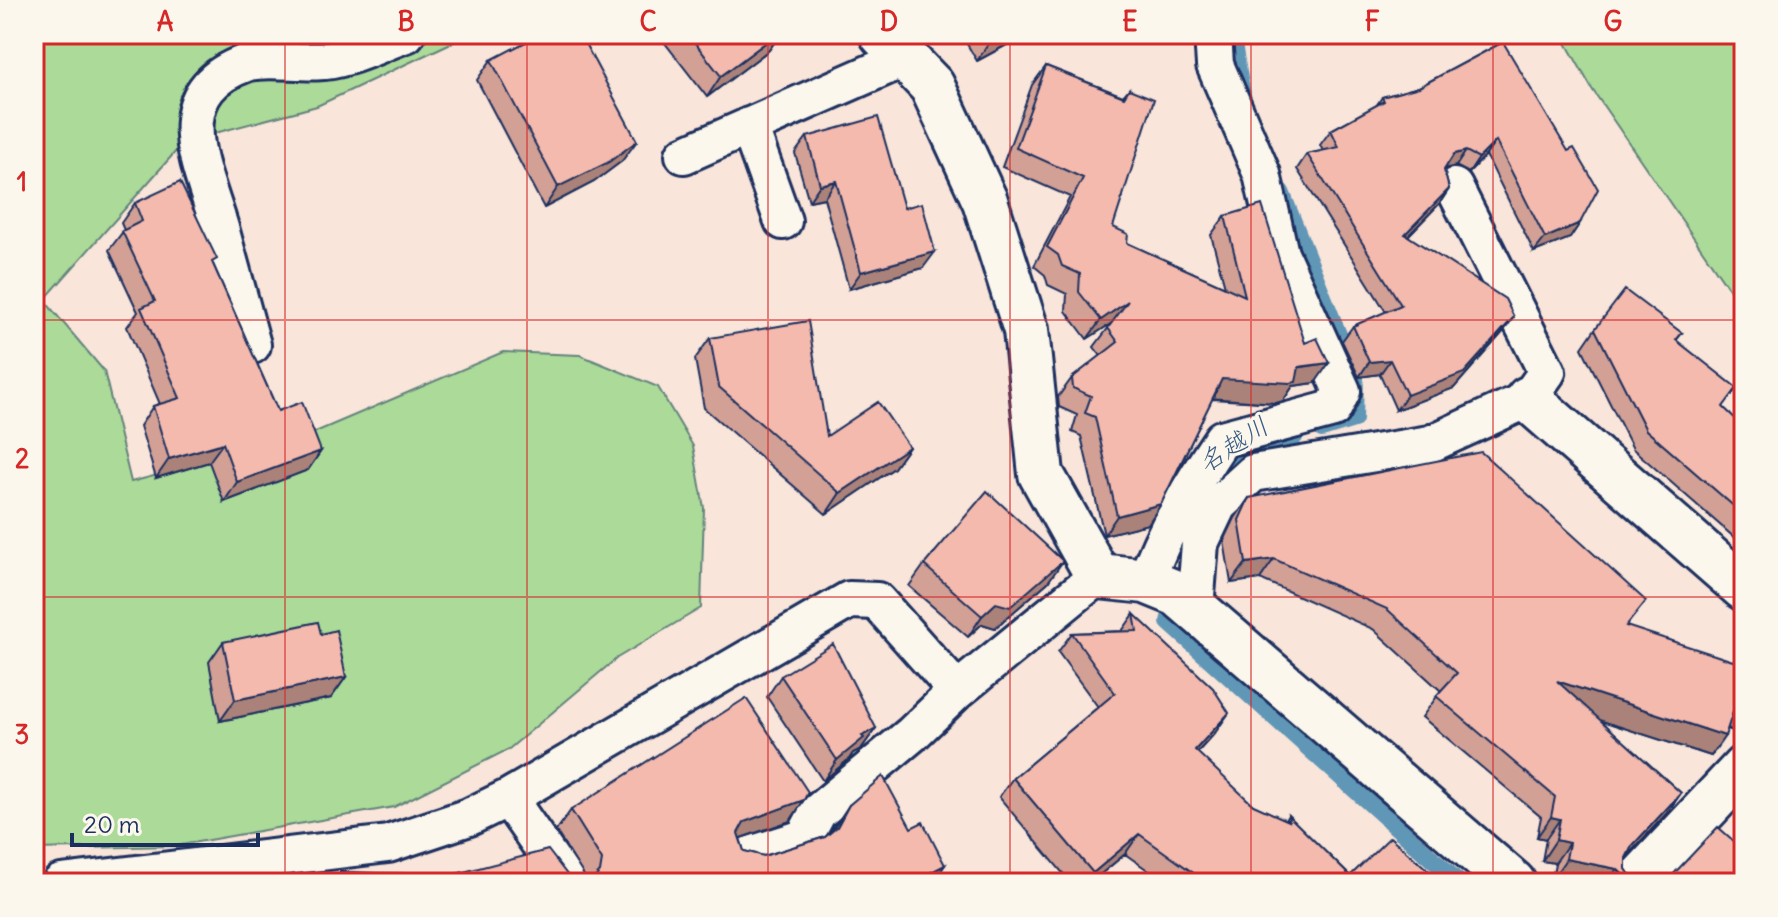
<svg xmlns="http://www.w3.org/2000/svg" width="1778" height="917" font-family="Delius,'Klee One',sans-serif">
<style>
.green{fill:#acda99;stroke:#64847c;stroke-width:2}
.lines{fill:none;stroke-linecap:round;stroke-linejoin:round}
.stream{stroke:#6196b6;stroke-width:18}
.service-casing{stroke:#1b2f5e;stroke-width:42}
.minor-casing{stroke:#1b2f5e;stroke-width:50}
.service{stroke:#fbf7ec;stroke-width:36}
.minor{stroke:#fbf7ec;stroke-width:44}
.wall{fill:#d2a095;stroke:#1b2f5e;stroke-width:2}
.shaded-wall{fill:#ab8279;stroke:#1b2f5e;stroke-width:2}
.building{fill:#f4baad;stroke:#1b2f5e;stroke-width:2}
.grid{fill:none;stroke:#d62828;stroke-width:2;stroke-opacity:0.55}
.labels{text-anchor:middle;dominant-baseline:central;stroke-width:6;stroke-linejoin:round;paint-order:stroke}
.water-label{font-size:26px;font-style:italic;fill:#385a83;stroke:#fbf7ec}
.neatline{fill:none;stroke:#d62828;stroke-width:3}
.grid-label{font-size:26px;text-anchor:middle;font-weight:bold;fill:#d62828}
</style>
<rect width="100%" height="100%" fill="#f9e5d9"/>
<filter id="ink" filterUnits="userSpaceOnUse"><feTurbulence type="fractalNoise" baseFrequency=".0125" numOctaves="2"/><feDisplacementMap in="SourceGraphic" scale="16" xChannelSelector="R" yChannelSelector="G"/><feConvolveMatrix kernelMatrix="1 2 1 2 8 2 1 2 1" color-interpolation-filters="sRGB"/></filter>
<g filter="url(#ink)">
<path class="green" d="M34,34H470L317,106L185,141L44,300L104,371L131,482L306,436L503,352L580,355L658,387L693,446L704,508L701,608L617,658L509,749L394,807L175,846L34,849Z
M1561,34H1744V311L1592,89Z"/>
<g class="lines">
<path class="stream" d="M1231,34L1242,94
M1281,192L1355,377L1354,419L1322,429
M1204,495L1206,487L1270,445L1294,437
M1177,593L1169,622L1459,883"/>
<g class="service-casing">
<path id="service" d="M749,126L783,221
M684,155L905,58
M252,345C241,306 231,267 220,228C202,167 162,93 246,63C265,56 303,64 325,61C352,58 380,43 406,34
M1146,581C1165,529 1191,485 1222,439L1333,409L1342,391L1280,254L1262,174L1215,65L1213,34
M1195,609L1200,543L1218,505L1253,473L1430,444L1528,399L1547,372L1454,187
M508,798L567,883
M744,857L804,838L818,812L912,734L957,691L1098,576
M61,883L388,844L469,817L508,798L849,600L877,601L957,691"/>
</g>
<g class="minor-casing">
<path id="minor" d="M882,34L932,86L985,201L1026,330L1041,474L1098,576L1146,581L1178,594L1513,883
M1528,399L1744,588
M1636,883L1744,768"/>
</g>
<use href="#service" class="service"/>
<use href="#minor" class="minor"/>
</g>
<path class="wall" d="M658,34H780L769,50L707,97Z
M961,34H1027L977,61Z
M1503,42L1580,223L1570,238L1534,252L1486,155L1469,173L1456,166L1445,169L1444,170L1449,189L1439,204L1408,236L1503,332L1454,388L1396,410L1380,374L1359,377L1342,341L1353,326L1386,312L1297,169L1307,154L1323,151L1320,145L1331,130L1376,106L1382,97L1419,87Z
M491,60L622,161L594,182L544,208L477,80Z
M1046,66L1123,96L1129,89L1113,227L1127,243L1225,287L1211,235L1225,216L1315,383L1293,386L1283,401L1276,403L1212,399L1161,504L1148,524L1104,535L1081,436L1072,432L1077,415L1059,407L1058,397L1072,378L1101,356L1094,347L1112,323L1087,339L1066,311L1067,294L1048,285L1045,275L1034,266L1070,197L1002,167L1032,85Z
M807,137L904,208L923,268L849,289L824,198L809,201L795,153Z
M135,203L213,264L278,411L321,451L308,470L224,502L209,462L156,478L140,426L153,406L160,404L127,327L138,312L109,250L124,230L121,223Z
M1595,329L1682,333L1676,341L1724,408L1744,427V546L1633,449L1582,348Z
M710,338L827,436L909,447L894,468L826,514L704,408L695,359Z
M1249,498L1628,627L1744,734L1727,729L1711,756L1600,720L1681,793L1667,813L1626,858V869L1634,881L1637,883H1572L1552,879L1555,863L1542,861L1546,839L1537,837L1541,817L1422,717L1441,691L1373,629L1260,579L1231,583L1224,541L1235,518Z
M924,565L1048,582L995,628L982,624L968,637L909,586Z
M1134,614L1215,733L1197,753L1253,805L1285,820L1288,815L1350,876L1443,883H1166L1125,854L1090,883H1071L999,797L1013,778L1098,707L1058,652L1072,633L1122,631Z
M321,634L346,677L331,698L220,721L209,662L223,642Z
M781,676L876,728L861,749L853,753L849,759L823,781L767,697Z
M849,805L933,883L588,882L556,831L571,810L790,821L740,838L744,851L764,856L825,837L831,832Z
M340,872L572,881L582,883H332Z"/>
<path class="shaded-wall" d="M777,34H780L769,50L707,97L721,76Z
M1003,34H1027L977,61L991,40Z
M637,141L622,161L594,182L544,208L558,187Z
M1496,141L1486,155L1469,173L1479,158Z
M1466,151L1456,166L1444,169L1454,154Z
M836,181L824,198L809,201L820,185Z
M1449,189L1439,204L1395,249L1405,234Z
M1580,223L1570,238L1534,252L1545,238Z
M935,252L923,268L849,289L861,272Z
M1128,301L1115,321L1087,339L1101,320Z
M1514,317L1503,332L1454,388L1396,410L1407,395Z
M1390,360L1380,374L1359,377L1369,362Z
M1329,363L1315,383L1293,386L1283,401L1276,403L1208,398L1222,379Z
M223,443L209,462L156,478L169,459Z
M909,447L894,468L826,514L840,493Z
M321,451L308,470L224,502L237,482Z
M1161,504L1148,524L1104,535L1117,516Z
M1274,559L1260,579L1231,583L1246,563Z
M1063,561L1048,582L995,628L982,624L968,637L982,616L996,603Z
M346,677L331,698L220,721L235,700Z
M1557,681L1725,736L1711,756L1543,702Z
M1735,706L1744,709V734L1720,726Z
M1229,713L1215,733L1181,770L1195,750Z
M876,728L861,749L853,753L849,759L823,781L837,760L862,736Z
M1681,793L1667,813L1617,867L1632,846Z
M804,800L790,821L729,842L744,822Z
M1551,817L1560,819L1546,839L1537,837Z
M1139,834L1125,854L1090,883H1086L1093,873Z
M1556,840L1569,843L1555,863L1542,861Z
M1566,859L1617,869L1607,883H1572L1552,879Z
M945,865L933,883H910Z"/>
<path class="building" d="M541,34H580L637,141L609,162L558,187L491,60Z
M688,34H777L721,76Z
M988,34H1003L991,40Z
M1503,42L1568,151L1574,148L1598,189L1580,223L1545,238L1496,141L1479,158L1466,151L1454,154L1444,170L1449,189L1405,234L1505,299L1514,317L1464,373L1407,395L1390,360L1369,362L1353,326L1401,305L1307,154L1339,147L1331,130L1384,101L1382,97L1419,87Z
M1046,66L1124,97L1129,89L1154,99L1113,227L1128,234L1127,243L1245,296L1225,216L1262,205L1305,343L1317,338L1329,363L1299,367L1296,382L1290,383L1222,379L1161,504L1117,516L1095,417L1085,413L1091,396L1073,388L1072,378L1118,342L1108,328L1128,301L1101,320L1079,292L1080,274L1062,266L1058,255L1047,247L1083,178L1016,148Z
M878,117L904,208L922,203L935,252L861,272L836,181L820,185L807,137Z
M180,182L217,259L212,262L278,411L302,402L321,451L237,482L223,443L169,459L153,406L180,398L141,308L155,301L122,231L142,221L135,203Z
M1625,290L1682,333L1676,340L1737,388L1723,407L1744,427V515L1646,430L1595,329Z
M808,321L827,436L878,402L909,447L840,493L719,387L710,338Z
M1481,452L1646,601L1626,626L1733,661L1744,650V709L1735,706L1725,736L1557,681L1681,793L1632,846L1626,858V869L1634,881L1637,883H1632L1617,869L1566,859L1569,843L1556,840L1560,819L1551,817L1555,797L1436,696L1457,673L1387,609L1274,559L1246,563L1239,520L1249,498Z
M987,491L1063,561L1010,607L996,603L982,616L924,565Z
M1134,614L1213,688L1229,713L1195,750L1253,805L1289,821L1288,815L1350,876L1390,837L1443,883H1213L1206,876L1202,879L1139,834L1093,873L1013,778L1115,693L1072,633L1137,631Z
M318,622L321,634L336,630L346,677L235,700L223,642Z
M833,644L876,728L862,736L864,738L837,760L781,676Z
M746,698L808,792L804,800L744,822L738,833L744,851L764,856L825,837L837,827L849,805L883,776L911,828L923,822L945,865L910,883H583L593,880L600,872L602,860L571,810Z
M1718,827L1744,850V883H1664L1668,880Z
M548,850L572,881L582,883H340V872L452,875Z"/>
</g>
<path class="grid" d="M285,34V883M527,34V883M768,34V883M1010,34V883M1251,34V883M1493,34V883M34,320H1744M34,597H1744"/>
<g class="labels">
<g class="water-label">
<text transform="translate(1233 444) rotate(-33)">名越川</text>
</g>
</g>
<rect width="1778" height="917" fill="none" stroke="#fbf7ec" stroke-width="88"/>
<path d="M72 833v12h186v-12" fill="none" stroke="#1b2f5e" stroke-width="4"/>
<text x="84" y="833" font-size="24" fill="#1b2f5e" stroke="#fbf7ec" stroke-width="6" paint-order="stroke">20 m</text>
<rect x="44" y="44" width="1690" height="829" class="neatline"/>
<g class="grid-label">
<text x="165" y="31">A</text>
<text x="406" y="31">B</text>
<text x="648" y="31">C</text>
<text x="889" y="31">D</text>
<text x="1130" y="31">E</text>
<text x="1372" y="31">F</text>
<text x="1613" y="31">G</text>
<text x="22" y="191">1</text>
<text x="22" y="468">2</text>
<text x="22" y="744">3</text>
</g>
</svg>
